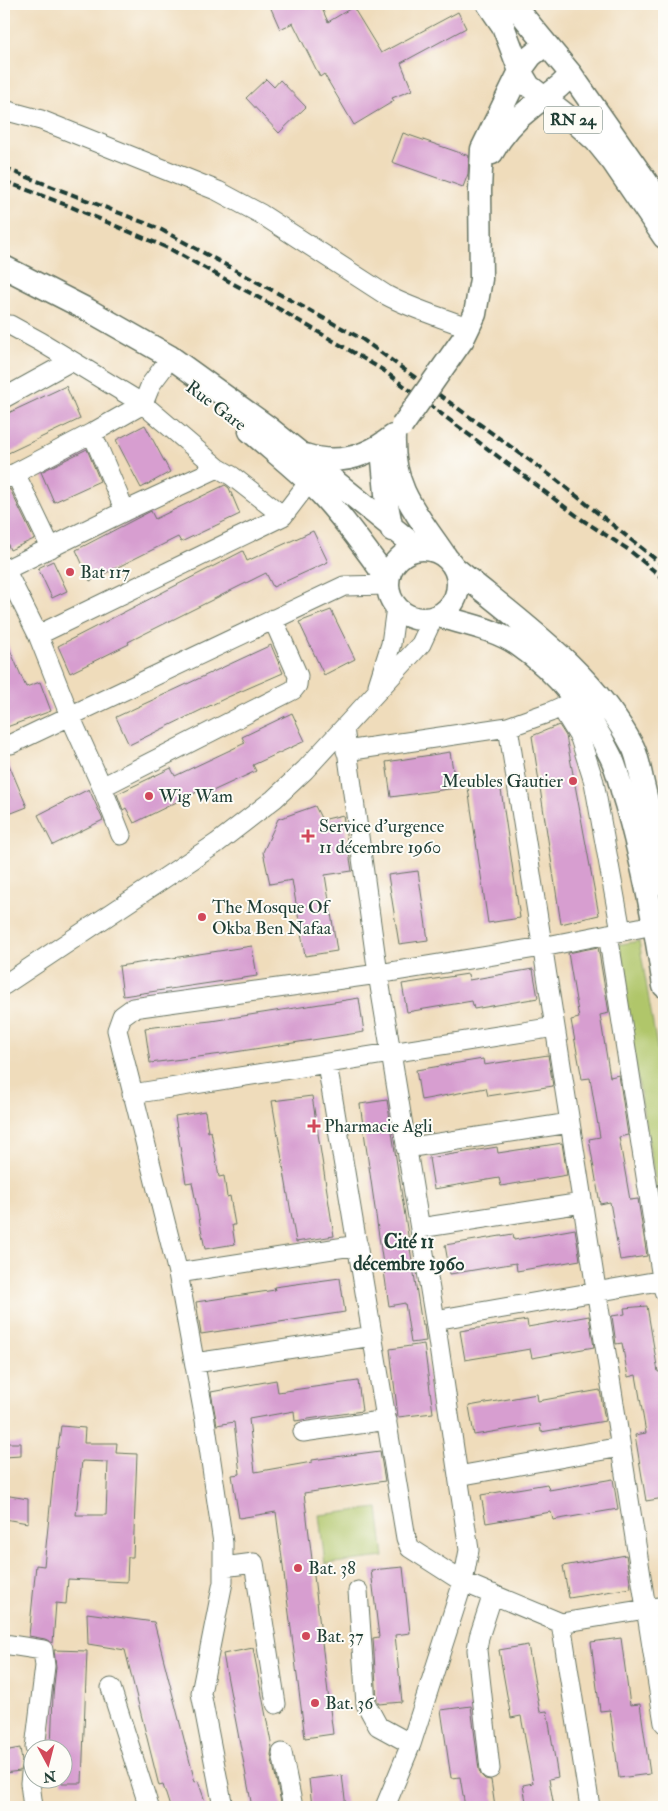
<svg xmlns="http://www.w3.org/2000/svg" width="668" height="1811" font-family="'IM FELL Double Pica',serif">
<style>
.green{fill:#b0c66a;stroke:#68824f}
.building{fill:#d79ed0;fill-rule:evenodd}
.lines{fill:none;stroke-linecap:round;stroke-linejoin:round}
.minor-casing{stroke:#687563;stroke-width:21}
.major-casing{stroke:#687563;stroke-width:25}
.minor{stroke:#fff;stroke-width:19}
.major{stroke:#fff;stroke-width:22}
.rail{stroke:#1f3d34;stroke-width:4;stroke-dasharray:8 4;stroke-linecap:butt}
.major-bridge-casing{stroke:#687563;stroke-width:25;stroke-linecap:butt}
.major-bridge{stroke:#fff;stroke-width:22}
.poi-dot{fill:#d1495b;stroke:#fdfcf7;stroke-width:2}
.labels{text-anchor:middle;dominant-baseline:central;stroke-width:4;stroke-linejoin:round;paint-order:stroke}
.shield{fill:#fdfcf7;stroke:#62766e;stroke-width:1}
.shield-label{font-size:16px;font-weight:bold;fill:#1f3d34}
.street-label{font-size:18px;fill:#1f3d34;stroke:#fdfcf7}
.poi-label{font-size:18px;fill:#1f3d34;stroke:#fdfcf7;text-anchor:start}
.neighbourhood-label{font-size:19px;font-weight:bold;fill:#1f3d34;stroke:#fdfcf7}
</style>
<rect width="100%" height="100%" fill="#fdfcf7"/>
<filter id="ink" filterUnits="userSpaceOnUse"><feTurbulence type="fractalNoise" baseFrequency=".02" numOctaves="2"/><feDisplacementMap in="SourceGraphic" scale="10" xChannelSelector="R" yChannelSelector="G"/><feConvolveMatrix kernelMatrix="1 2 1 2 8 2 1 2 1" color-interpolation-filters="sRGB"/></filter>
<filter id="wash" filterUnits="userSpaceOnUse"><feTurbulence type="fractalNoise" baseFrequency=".0096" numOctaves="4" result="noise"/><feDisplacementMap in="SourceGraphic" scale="20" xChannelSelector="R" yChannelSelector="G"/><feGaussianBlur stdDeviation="1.12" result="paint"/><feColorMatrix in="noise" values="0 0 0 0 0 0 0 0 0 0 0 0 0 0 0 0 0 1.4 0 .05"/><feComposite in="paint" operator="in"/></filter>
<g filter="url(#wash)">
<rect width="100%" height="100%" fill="#efdcbb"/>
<path class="green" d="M639,941L664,1089V1233L615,945Z
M378,1508L384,1557L325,1564L319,1515Z"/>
<g id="blocks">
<path class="building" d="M269,4H320L328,22L353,7L381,53L458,12L466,28L401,63L412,90L392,98L394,101L354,125L324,74L320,77L293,23L280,29Z
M266,79L274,87L280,80L306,107L279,133L246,98Z
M403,133L469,156L468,174L463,187L392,162Z
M66,386L80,419L4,455V415Z
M145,425L170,472L141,488L116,440Z
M87,449L100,481L54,502L41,472Z
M225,485L229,488L240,514L181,542L178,537L90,581L76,550L151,511L155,519Z
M10,489L34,539L10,550L4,535V491Z
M313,531L328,562L273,587L266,573L128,642L129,644L70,673L58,646L243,551L247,561Z
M53,561L67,591L52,598L38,568Z
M331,610L355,659L324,675L299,622Z
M4,636L26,687L40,682L51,711L4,728Z
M271,645L283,673L228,697L129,745L116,717Z
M292,713L305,741L253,765L256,771L204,795L201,790L134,823L126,808L123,810L117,794L171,768L175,776L245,743L242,737Z
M559,725L566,736L599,915L561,924L532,736Z
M450,752L456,788L391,797L386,762Z
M4,753L27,807L4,816Z
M500,783L520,918L488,923L468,788Z
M89,789L103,820L53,845L38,815Z
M315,806L322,820L343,815L352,871L325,875L337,951L305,956L292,880L270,884L263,852L278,819Z
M418,871L428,940L399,944L388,875Z
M252,946L257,976L123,996L119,966Z
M598,947L609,1013L600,1015L610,1077L619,1075L628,1135L619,1137L630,1200L638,1199L647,1256L620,1260L610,1202L600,1204L589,1139L600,1137L590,1078L582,1079L571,1020L579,1018L568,953Z
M533,969L538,998L474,1009L472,1001L407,1012L402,984L468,974L469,980Z
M359,998L364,1032L222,1054L150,1063L145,1028L211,1021Z
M548,1055L553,1086L488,1096L486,1088L421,1100L416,1070L483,1059L484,1065Z
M312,1096L334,1236L296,1242L272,1101Z
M387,1100L422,1325H424L426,1341L411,1343L405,1303L389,1306L360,1104Z
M205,1111L208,1132L211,1131L219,1177L224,1176L227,1197L230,1196L235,1225H232L235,1244L205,1249L192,1182L186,1183L175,1116Z
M562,1143L567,1175L501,1186L499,1178L434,1189L429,1158L497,1147L498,1153Z
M575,1229L580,1260L517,1271L516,1263L450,1274L445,1245L513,1234L514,1240Z
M340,1278L345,1312L201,1334L196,1302L275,1290L274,1287Z
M647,1306L658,1372L664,1371V1498L646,1501L635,1435L646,1433L636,1375L628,1377L622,1343L616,1344L612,1316L625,1314L624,1308Z
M589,1316L594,1347L532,1358L530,1349L465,1360L460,1331L527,1320L528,1327Z
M424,1344L433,1413L398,1417L390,1349Z
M276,1380L278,1392L358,1381L362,1411L295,1421L294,1411L249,1419L255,1472L312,1462V1460L380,1451L385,1481L304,1493L333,1734L305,1738L276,1512L239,1518L232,1475L240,1474L234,1422L217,1425L211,1392Z
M600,1390L605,1421L541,1432L540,1424L474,1435L469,1406L537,1394L538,1401Z
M61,1426L85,1428L84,1443H117L116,1453L137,1454L133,1557H128L127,1582L68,1579L66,1604L56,1603L53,1643L45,1639L29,1636L36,1565L44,1566L56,1448H58ZM82,1461L108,1462L106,1515H76Z
M4,1443H21V1456L4,1457Z
M613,1479L618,1509L553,1520L551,1512L486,1523L481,1495L547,1484L549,1490Z
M4,1495L28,1499V1523L4,1519Z
M626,1555L631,1588L569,1598L563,1566Z
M403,1567L410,1633L395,1635L402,1702L379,1704L377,1701L373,1638L379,1637L371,1570Z
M87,1613L154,1622L195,1782L198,1781L207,1807H170L163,1785L159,1786L125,1650L88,1644Z
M621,1638L630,1705L640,1704L650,1774L619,1778L610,1710L600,1711L591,1642Z
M528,1645L540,1712L547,1711L558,1777L549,1779L554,1807H527L523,1785L533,1783L521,1716L511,1718L499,1650Z
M253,1648L272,1748L271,1755L282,1807H252L223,1654Z
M54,1650L87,1651L82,1783H62V1748H51L53,1695L56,1667Z
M471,1706L479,1770L481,1775L485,1779L491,1780L495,1807H465L460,1777L451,1778L441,1710Z
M20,1748L22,1761L20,1771L4,1773V1751Z
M342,1775L346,1807H312L309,1779Z"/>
</g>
</g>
<g filter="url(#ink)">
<use href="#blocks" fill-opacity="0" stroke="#687563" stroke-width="1"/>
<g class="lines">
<g class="minor-casing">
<path id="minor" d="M4,110L41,120L218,191L261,214L386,295C412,309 441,317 469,328
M4,325H10L41,342L143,404L218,468
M4,398L71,361
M92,433L125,511
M15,473L51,548
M4,479L92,433L143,404L151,384L163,368
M4,567L38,635L70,716L102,787L121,835
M5,570L125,511L218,468L232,476L283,516
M38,635L283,516L309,482
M378,685L391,644L396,607
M561,707L580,738L594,782L621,931
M508,727L550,712L572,702
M344,728L378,974L435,1320L469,1550L463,1582L411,1744L385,1807
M11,744L344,586L388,585
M346,751L508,727L664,1723
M102,787L293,690L297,685L298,676L273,619
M608,934L664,1291
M4,985L217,843L274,799L305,770L421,644L433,618
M327,1064L406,1538L410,1548L463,1582L561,1623L664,1606
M132,1094L555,1027
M406,1148L570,1123
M420,1228L582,1203
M178,1273L358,1245
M435,1320L664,1280
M195,1363L373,1336
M303,1432L387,1420
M458,1476L621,1447
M223,1567L254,1563L276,1704
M358,1591L366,1704L378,1726L411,1744
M561,1623L590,1807
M4,1644L43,1650L45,1666L35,1748
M111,1688L149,1807
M282,1753L293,1807
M32,1764L30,1783L33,1807
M490,1769L477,1650L479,1637L493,1594
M223,1807L201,1693L223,1582V1543L205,1420L178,1273L117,1030L122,1016L133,1008L378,974L542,947L664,923"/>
</g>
<g class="major-casing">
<path id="major" d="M488,4L503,26L520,71L529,86L575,122L596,141L613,162L664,237
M513,4L571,74L664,207
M492,153C502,134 516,119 533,106C547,95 561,88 571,74
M4,267L90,311L169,356L269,428L419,549
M463,339L475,314L481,279L480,190L482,149L520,71L531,56L546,44
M250,431C274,452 300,472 322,495C346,521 367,551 388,580
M394,436C392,490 418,515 446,557
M305,455C338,466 367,457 393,436
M383,460L387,505L392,530
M388 584a35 35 0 1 1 70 0a35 35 0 1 1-70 0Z
M455,568C519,621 594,672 633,747C638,757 640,772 643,784C651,817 658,850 664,884
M439,616C466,624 494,629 517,644C558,672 590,713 611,757C618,771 621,789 626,804C643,864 655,925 664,986"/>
</g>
<use href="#minor" class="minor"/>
<use href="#major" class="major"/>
<path class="rail" d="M4,168L158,228L362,339L554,478L664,566
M4,181L69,206L170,249L274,306L383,370L581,519L629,550L664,579"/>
<g class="major-bridge-casing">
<path id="major-bridge" d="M402,426L463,339"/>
</g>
<use href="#major-bridge" class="major-bridge"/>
</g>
</g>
<g class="poi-dot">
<circle cx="70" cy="572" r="5"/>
<circle cx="573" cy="781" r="5"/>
<circle cx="149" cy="796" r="5"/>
<path d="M305.5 828.5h5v5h5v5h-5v5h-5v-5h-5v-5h5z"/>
<circle cx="202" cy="917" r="5"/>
<path d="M311.5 1118.5h5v5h5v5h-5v5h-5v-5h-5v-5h5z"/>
<circle cx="298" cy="1568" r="5"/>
<circle cx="306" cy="1636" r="5"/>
<circle cx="315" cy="1703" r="5"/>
</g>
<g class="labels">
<rect class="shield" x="544" y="106.5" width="58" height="27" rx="4"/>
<g class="shield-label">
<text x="573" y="120">RN 24</text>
</g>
<g class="street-label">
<text transform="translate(216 406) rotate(37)">Rue Gare</text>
</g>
<g class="poi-label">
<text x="80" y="572">Bat 117</text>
<text x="563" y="781" text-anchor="end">Meubles Gautier</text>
<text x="159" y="796">Wig Wam</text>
<text x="319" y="826">Service d'urgence<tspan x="319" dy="21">11 décembre 1960</tspan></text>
<text x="212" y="907">The Mosque Of<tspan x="212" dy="21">Okba Ben Nafaa</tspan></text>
<text x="324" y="1126">Pharmacie Agli</text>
<text x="308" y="1568">Bat. 38</text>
<text x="316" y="1636">Bat. 37</text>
<text x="325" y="1703">Bat. 36</text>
</g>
<g class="neighbourhood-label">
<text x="409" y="1242">Cité 11<tspan x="409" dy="22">décembre 1960</tspan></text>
</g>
</g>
<rect width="668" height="1811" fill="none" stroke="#fdfcf7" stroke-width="20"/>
<g transform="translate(48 1764) rotate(173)"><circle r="24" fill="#fdfcf7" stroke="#a4b0a9"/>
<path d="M0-4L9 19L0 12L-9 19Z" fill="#d1495b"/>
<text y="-8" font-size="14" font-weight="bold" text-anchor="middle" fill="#1f3d34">N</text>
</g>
</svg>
